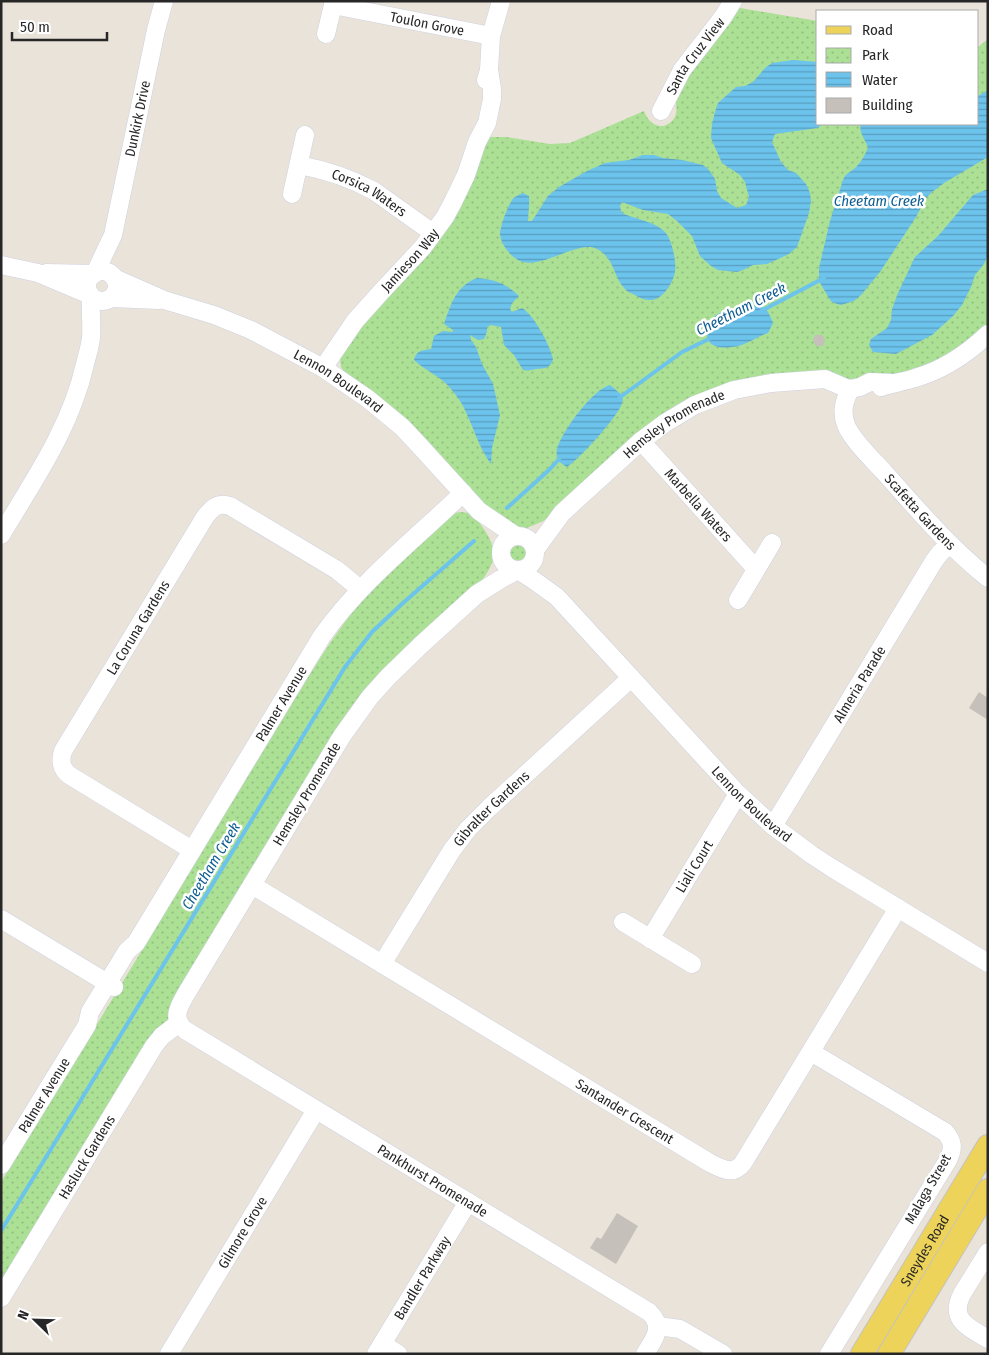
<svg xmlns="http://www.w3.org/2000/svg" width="989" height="1355" font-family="'Fira Sans Condensed',sans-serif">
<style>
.park{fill:url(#park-dots)}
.water{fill:url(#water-rules)}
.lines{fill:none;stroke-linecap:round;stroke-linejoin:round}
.stream{stroke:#6cc3ec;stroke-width:4}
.building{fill:#c5c0b9}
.minor-casing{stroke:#ced1e1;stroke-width:19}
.major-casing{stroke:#c3c3c3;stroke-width:24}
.minor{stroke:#fff;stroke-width:18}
.major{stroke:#eed35a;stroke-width:22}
.labels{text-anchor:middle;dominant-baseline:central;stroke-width:5;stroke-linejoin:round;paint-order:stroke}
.street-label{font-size:14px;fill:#272727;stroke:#fff}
.water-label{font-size:15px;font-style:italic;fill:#0f5f94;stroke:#fff}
</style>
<defs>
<pattern id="park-dots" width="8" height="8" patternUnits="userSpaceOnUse" patternTransform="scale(1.25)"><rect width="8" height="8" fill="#abe095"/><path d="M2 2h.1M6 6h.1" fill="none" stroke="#93c080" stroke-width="1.8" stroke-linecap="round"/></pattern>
<pattern id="water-rules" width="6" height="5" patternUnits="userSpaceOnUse" patternTransform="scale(1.25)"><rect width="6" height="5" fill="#6cc3ec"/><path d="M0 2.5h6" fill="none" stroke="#599ebf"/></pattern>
</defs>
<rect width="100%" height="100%" fill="#eae3d9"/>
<path class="park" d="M734,7L818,21V124H978V47L988,39V327L965,348L902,376L722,389L543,521C525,529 524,531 506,525L346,375L341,367L340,358L350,340L374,310L487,137H506L550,144L570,143L644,111C648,122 659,132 671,122C682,112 672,100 677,90C682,81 689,73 695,64C708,45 721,26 734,7Z
M461,512C463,512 467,513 469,513C479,519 496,544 494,556C492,567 484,578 477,587L401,657L172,1007L169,1014L167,1022L26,1248L20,1249L9,1267L10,1273L1,1285V1182L310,674C325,650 341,626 359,604C387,571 421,542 454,513Z
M509 553a9 9 0 1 1 18 0a9 9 0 1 1-18 0Z"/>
<path class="water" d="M793,60L818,62V124H822L818,128L775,134L772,142L781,162L788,170L796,173L806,184L810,193L811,201L809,213L797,247L789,254L776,260L767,264L753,265L743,270L737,272L718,270L711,266L700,256L692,236L677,221L668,214L643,210L622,202L620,206L621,211L624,214C638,220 654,221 665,232C672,239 678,266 674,276C671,286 661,301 649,300C643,300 639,297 635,295C632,293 627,292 625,289C613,277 615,258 597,249C579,239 542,270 520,261C511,257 501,245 500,234C500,227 507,208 511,202C513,197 518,195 523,193L529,196C530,205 528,213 528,221H532L548,196L559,187L587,171L605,163L629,160L643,155H654L663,158L682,160L703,165L709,170L715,179L717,191L721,198L737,208L746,205L749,197L745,182L740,175L722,163L711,138L712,124L715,112L718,103L736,87L745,86L753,82L765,68L772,63Z
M988,90V157L944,183L932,192L926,198L916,217L880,272L861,295L854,301L841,305L834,303L830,300L819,281V268L830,221L843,180C846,172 852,172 857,166C862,161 865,154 868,148C866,140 858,132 861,124H978V96Z
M988,189V255L984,264L975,275L971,287L962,305L953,316L932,335L896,354L873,352L869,345L871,339L887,328L891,320L892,309L898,293L915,257L938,236L973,195Z
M477,278C497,280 504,283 519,296L512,303L510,309L512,312L522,308C534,315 550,345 553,359C550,369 545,368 536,369C531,370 528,371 523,370L514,355L504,345L501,327L491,325L487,327V332L484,339L478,340L470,335L471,340L476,347L482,364L493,384L500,415L492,448L491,464C478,446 474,428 464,408C461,401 456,395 451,389C441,376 425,371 414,360C416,351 422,350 431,349L434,336L443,331L453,332V330L444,324C451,304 456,286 477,278Z
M753,305C767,306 768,311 773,323L768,333C755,337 746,346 732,347C726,348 718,348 713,345C704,340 706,325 713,318C723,308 741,306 753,305Z
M610,385L622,395C623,398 623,400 622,403C618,417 580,458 567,467L558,461C557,457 556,453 557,449C562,431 593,389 610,385Z"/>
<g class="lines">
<path class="stream" d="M761,311L824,278
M619,398L682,352L711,338
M507,508L549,470L560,458
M1,1231L345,667L372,632L403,603L474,541"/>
</g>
<path class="building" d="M815,335H822L825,340L823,346H816L813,341Z
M979,692L988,698V720L969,708Z
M617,1213L638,1226L616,1264L590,1248L597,1237L601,1239Z"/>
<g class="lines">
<g class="minor-casing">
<g id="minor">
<path id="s1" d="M333,5L491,36"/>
<path d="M326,34L334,1"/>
<path d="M486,80L489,70L491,36L501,1"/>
<path id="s2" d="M661,111L682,70L723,17L733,1"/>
<path id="s3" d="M299,165C326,170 350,178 374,191L433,233"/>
<path d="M292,194L305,135"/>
<path d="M1,265L38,273L90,295"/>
<circle cx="102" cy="286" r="15"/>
<path d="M46,273L94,274"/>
<path id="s4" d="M95,273L113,235L156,30L164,1"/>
<path id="s5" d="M114,278L164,300L214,315L251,330L323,368L368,399L402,427L418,444L479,511L516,536"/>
<path d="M111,298L159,300"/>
<path id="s6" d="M323,368L355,321L381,292L423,247L445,217L453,202L466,175L477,142L487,123L492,99V89L489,70"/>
<path d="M881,387C892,383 903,382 915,378C943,370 967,354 988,334"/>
<path id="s7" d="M850,389C844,402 841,411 846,425C852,440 873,460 884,472C917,509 949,547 988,578"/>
<path id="s8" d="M641,441L756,569"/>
<path d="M1,535C34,480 71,427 85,364C87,356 90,347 91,338C92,324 90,310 91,296"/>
<circle cx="518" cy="553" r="17"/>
<path id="s9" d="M535,550L562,513L641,441L665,423L695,405L734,390L771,383L825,379L846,388L850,389L860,387L870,382L892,383"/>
<path id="s10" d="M518,570L501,579L477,594L422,644L388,677L370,697L342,736L186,994C179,1006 171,1019 185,1030L649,1312C665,1327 654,1339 645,1354"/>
<path id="s11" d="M518,570L532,579L557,597L738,794L773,826L812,855L832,868L988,963"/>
<path d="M738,600L772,543"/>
<path id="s12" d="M773,826L781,813L934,561L940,553L950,544"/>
<path id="s13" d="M192,850L69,775C61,769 60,760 63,751L205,517C212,508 218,502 230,506L337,570L360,589"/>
<path id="s14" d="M252,885L710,1163C722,1169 733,1176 743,1163L898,908"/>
<path d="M1,919L114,987"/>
<path d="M623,922L692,964"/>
<path id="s15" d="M650,939L738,794"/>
<path id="s16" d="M382,964L452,850L468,829L489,808L631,678"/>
<path d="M811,1052L945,1132C953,1141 954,1148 948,1160L829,1354"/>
<path id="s17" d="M1,1165L87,1025L90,1012L127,951L136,943L322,636C361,581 414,540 463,493"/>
<path d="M988,1252L962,1294C949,1320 968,1327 988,1339"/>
<path id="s18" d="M1,1298L154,1046L162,1036L179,1023"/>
<path d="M658,1326L680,1329L723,1354"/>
<path d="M382,1344L398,1354"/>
<path id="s19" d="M169,1354L316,1110"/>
<path id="s20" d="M376,1354L468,1202"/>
</g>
</g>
<g class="major-casing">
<g id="major">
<path id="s21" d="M862,1354L988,1146"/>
<path d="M889,1354L988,1190"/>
</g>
</g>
<use href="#minor" class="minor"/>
<use href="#major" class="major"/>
</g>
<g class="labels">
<g class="street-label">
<text stroke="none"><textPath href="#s1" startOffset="96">Toulon Grove</textPath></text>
<text stroke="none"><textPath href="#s2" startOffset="65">Santa Cruz View</textPath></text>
<text stroke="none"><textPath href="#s4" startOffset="161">Dunkirk Drive</textPath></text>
<text stroke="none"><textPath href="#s3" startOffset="76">Corsica Waters</textPath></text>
<text stroke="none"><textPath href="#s6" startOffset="139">Jamieson Way</textPath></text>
<text stroke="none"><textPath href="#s5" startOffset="248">Lennon Boulevard</textPath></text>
<text stroke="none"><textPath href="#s9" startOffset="190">Hemsley Promenade</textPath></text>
<text stroke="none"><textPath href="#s8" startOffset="86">Marbella Waters</textPath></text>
<text stroke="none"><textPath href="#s7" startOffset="152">Scafetta Gardens</textPath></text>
<text stroke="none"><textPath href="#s13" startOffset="315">La Coruna Gardens</textPath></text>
<text stroke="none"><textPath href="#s12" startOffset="166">Almeria Parade</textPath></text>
<text stroke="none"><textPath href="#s17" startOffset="541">Palmer Avenue</textPath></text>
<text transform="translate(307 794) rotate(-59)">Hemsley Promenade</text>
<text stroke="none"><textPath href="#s11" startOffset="332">Lennon Boulevard</textPath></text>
<text stroke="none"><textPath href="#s16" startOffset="191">Gibralter Gardens</textPath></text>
<text stroke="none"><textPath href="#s15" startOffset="85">Liali Court</textPath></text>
<text stroke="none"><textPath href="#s17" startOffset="82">Palmer Avenue</textPath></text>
<text stroke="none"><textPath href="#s14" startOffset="436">Santander Crescent</textPath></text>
<text stroke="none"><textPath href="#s18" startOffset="165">Hasluck Gardens</textPath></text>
<text stroke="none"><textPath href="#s10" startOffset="876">Pankhurst Promenade</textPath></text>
<text transform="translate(928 1189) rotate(-60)">Malaga Street</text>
<text stroke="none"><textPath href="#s19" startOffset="142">Gilmore Grove</textPath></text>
<text stroke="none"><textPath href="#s21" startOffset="121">Sneydes Road</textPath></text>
<text stroke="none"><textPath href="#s20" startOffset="89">Bandler Parkway</textPath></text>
</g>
<g class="water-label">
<text x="879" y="201">Cheetam Creek</text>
<text transform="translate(741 309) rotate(-27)">Cheetham Creek</text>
<text transform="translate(211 866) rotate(-59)">Cheetham Creek</text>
</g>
</g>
<rect width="989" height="1355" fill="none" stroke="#272727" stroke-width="5"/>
<rect x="816" y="10" width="162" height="115" fill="#ffffff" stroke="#a9a9a9"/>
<rect x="826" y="26" width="25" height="8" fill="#eed35a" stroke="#a9a9a9"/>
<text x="862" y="35" font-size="15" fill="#272727">Road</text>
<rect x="826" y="48" width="25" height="15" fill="url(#park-dots)" stroke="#a9a9a9"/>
<text x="862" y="60" font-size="15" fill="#272727">Park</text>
<rect x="826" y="72" width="25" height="15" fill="url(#water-rules)" stroke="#a9a9a9"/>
<text x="862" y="85" font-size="15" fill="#272727">Water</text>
<rect x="826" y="98" width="25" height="15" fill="#c5c0b9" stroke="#a9a9a9"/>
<text x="862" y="110" font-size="15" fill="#272727">Building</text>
<g transform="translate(35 1320) rotate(293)" stroke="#ffffff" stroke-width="4" paint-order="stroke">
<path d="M0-4L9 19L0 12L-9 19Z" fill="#272727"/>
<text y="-8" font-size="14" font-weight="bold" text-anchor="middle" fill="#272727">N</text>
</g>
<path d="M12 32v8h95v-8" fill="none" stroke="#272727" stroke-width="2.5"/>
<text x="20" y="32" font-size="15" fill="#272727" stroke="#ffffff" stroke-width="4" paint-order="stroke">50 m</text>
</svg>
